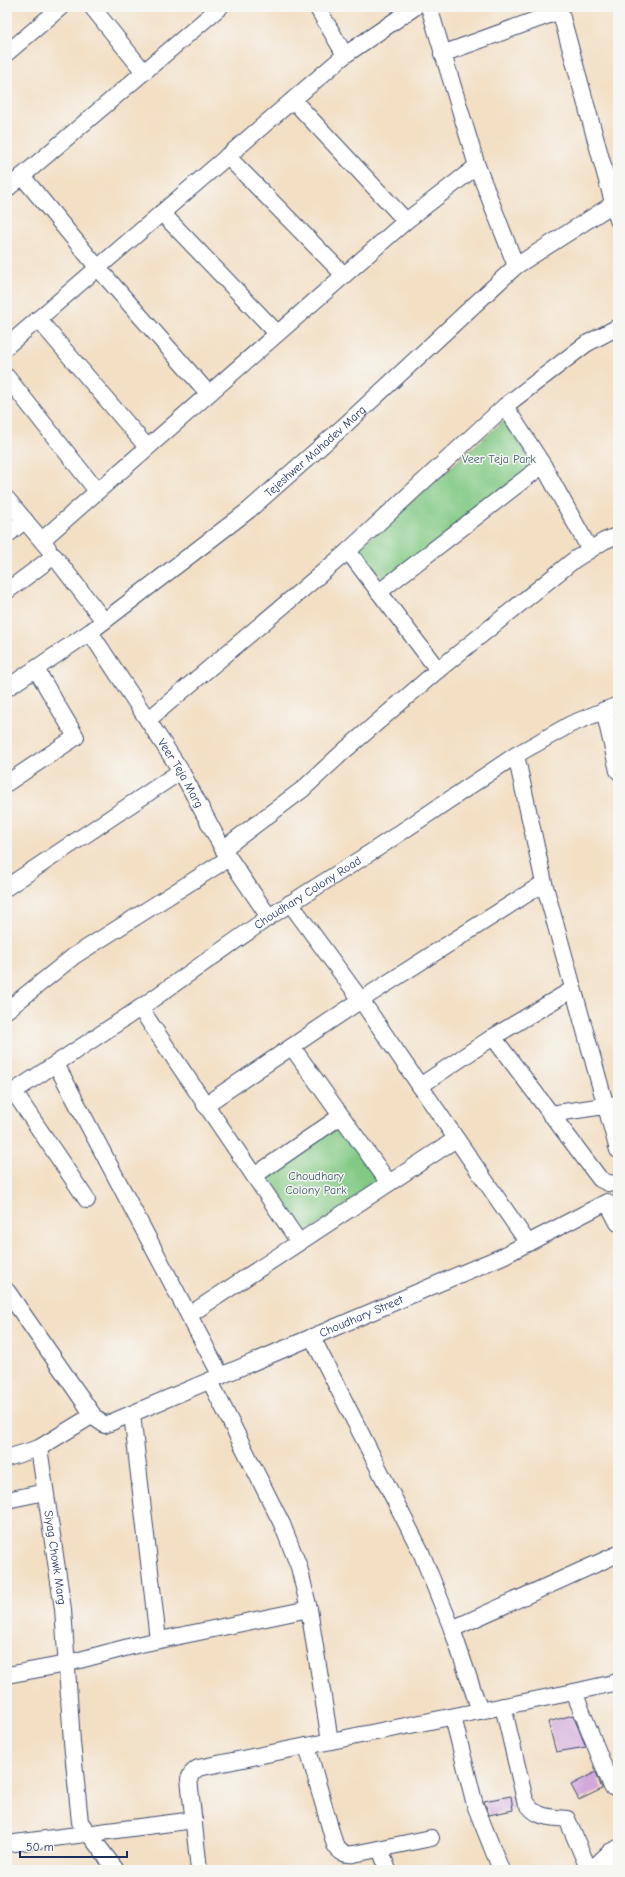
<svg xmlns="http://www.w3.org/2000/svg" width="625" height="1877" font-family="'Comic Neue',sans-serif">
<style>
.green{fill:#82c984;stroke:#4e7c71}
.building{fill:#d2a8db}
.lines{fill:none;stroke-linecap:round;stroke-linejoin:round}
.minor-casing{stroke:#3b496d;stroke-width:18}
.minor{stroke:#fff;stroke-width:16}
.labels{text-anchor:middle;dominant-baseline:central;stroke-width:3;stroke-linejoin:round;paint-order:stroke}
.street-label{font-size:12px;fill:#1b2f5e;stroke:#f6f6f2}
.park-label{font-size:12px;fill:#3a5d69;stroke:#f6f6f2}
</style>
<rect width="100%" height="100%" fill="#f6f6f2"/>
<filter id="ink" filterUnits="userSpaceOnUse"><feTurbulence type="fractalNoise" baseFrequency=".025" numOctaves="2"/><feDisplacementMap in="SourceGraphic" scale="8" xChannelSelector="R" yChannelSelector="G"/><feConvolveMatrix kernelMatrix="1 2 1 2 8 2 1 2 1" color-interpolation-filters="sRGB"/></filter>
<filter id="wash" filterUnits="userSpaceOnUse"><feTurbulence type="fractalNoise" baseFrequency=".012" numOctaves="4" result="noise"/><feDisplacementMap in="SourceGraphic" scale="16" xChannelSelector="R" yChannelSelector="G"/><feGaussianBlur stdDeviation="0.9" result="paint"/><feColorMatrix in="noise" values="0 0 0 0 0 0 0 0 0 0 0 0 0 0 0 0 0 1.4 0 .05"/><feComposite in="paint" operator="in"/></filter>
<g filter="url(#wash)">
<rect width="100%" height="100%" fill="#f3dfc4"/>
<path class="green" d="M507,418L532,465L387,583L358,549Z
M341,1125L381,1180L302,1236L260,1177Z"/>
<g id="blocks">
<path class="building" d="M573,1715L586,1747L556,1752L548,1722Z
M596,1772L602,1789L579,1800L571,1785Z
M511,1796L513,1810L489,1815L484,1801Z"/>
</g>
</g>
<g filter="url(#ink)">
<use href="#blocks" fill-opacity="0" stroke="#3b496d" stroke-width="1"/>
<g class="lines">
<g class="minor-casing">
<g id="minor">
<path d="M92,7L144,72"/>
<path d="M317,7L345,55"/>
<path d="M429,7L477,166L516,266"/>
<path d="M559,7L618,220"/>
<path d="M7,53L61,7"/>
<path d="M442,54L560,11"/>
<path d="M293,100L406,221"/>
<path d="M227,156L344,275"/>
<path d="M22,176L98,268L208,393"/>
<path d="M7,189L220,7"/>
<path d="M162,213L277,333"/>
<path d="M38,319L147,447"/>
<path d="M7,346L345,55L415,7"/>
<path d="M7,377L97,491"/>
<path d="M505,406L543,465L590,550"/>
<path d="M7,499L48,548"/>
<path d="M7,535L25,520"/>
<path d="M42,540L406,221L477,166"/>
<path d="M348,551L438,670"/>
<path d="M7,591L54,556L104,621"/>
<path d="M379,592L543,465"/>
<path id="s1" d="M90,632L181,771L223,849L269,917"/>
<path id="s2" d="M7,688L90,632L249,510L343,427L516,266L613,204"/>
<path d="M604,710L618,771"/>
<path d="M148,720L348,551L505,406L586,344L618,327"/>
<path d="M516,755L544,883L618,1150"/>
<path d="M7,783L76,737L36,669"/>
<path d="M223,849L303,789L344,751L438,670L574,560L604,541L618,535"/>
<path d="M7,887L181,771"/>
<path d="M290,903L361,1000L528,1243"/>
<path d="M140,1008L299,1242"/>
<path d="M7,1010L74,956L229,858"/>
<path d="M493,1037L600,1179L608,1183L618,1184"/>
<path d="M292,1047L389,1183"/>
<path d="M56,1064L221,1376"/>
<path d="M420,1086L493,1037L573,989"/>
<path d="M14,1092L87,1200"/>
<path id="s3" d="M7,1096L140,1008L269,917L376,849L516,755L571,724L618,705"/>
<path d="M205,1105L361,1000L544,883"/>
<path d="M550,1114L618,1104"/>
<path d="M254,1176L341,1116"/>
<path id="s4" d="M7,1291L93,1415L39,1448L63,1609L72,1742L80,1822L116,1870"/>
<path d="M189,1315L456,1139"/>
<path d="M312,1337L421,1552L452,1629L480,1711"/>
<path d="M210,1381L282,1524L299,1567L309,1609L330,1741"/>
<path d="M132,1414L158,1640"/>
<path id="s5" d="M92,1416L105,1425L503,1256L607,1202L618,1223"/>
<path d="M7,1458L39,1448"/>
<path d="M7,1500L45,1492"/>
<path d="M452,1629L618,1554"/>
<path d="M7,1675L61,1665L136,1645L309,1609"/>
<path d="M574,1692L612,1787"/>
<path d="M503,1706L525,1800C535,1818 548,1817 567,1819L589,1870"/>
<path d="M453,1717L475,1805L501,1870"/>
<path d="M307,1746L335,1845C340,1853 344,1855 354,1854L431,1838"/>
<path d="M7,1844L194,1820"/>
<path d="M380,1849L388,1870"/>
<path d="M610,1852L618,1867"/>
<path d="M199,1870L189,1779L192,1773L198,1768L574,1692L618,1682"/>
<path d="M591,1870L610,1852L618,1848"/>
</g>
</g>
<use href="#minor" class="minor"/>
</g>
</g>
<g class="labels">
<g class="street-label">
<text stroke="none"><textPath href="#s2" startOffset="389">Tejeshwer Mahadev Marg</textPath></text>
<text stroke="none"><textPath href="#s1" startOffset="168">Veer Teja Marg</textPath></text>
<text stroke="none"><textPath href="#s3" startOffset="363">Choudhary Colony Road</textPath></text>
<text stroke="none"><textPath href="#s5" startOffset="294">Choudhary Street</textPath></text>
<text stroke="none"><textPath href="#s4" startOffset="325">Siyag Chowk Marg</textPath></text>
</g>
<g class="park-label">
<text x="499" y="459">Veer Teja Park</text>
<text x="316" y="1176">Choudhary<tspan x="316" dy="14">Colony Park</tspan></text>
</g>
</g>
<rect width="625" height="1877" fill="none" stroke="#f6f6f2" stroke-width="24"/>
<path d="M20 1851v6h107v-6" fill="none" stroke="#1b2f5e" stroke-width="2"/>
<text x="26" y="1851" font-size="12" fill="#1b2f5e" stroke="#f6f6f2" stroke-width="3" paint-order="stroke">50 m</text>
</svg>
